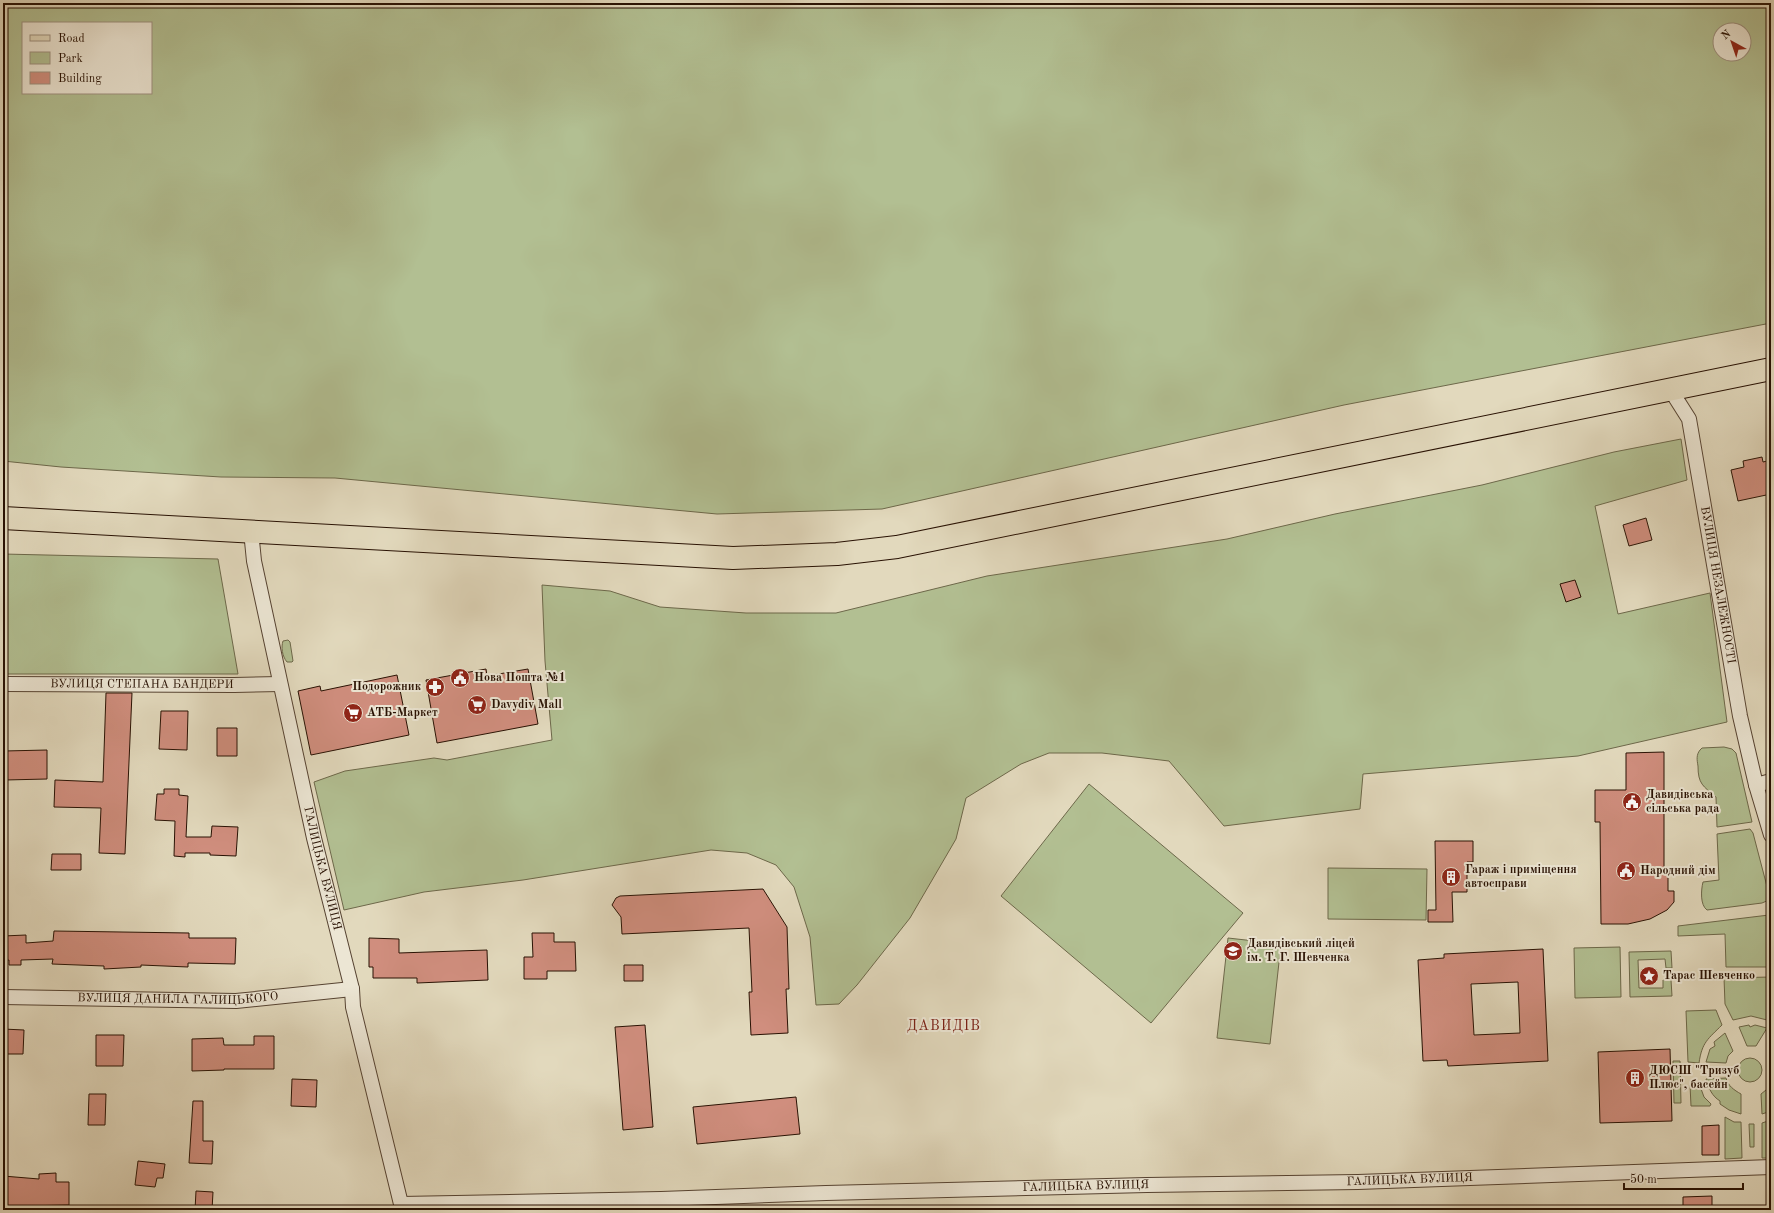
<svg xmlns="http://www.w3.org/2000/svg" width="1774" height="1213" font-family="'Old Standard TT',serif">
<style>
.green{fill:#b2bf92;stroke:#6d684a;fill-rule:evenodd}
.building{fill:#d08e7e;stroke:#281103;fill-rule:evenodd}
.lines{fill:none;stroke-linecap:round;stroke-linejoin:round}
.street-casing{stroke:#564332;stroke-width:16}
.primary-casing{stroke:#281103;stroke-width:24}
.street{stroke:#ece6d4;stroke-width:14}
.primary{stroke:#e2d9bd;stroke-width:22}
.labels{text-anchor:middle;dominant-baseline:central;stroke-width:4;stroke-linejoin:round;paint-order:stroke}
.street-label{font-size:12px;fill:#281103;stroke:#ece6d4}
.poi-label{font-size:12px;font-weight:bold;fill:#281103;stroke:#ece6d4;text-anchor:start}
.quarter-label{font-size:14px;letter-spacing:1px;fill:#7a1f14;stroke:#ece6d4}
</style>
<rect width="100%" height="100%" fill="#e2d9bd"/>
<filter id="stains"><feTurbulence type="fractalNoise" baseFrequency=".005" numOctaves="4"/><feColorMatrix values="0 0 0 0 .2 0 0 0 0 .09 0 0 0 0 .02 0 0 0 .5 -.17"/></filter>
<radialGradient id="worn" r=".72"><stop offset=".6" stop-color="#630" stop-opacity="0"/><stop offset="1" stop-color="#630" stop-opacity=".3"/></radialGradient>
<path class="green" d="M3,3H1771V323L1344,405L882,509L717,514L335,478L221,477L61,467L3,461ZM23,23H151V93H23ZM1720,30H1744V54H1720Z
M1681,439L1687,480L1595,506L1618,614L1710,593L1727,722L1578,756L1363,774L1360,809L1224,826L1169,761L1102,753H1049L1021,764L966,798L956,839L910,918L857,985L839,1004L816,1005L810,937L794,887L776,865L747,853L711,850L523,880L424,892L344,910L314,782L345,771L434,758L447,760L552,740L545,661L542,585L610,591L660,607L746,613H836L987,576L1227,539L1335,514L1482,485L1614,452Z
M3,554L218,559L238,674H3Z
M288,640L290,642L293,661L292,662H287C282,656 281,647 283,641Z
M1724,747L1732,749L1736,753L1752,822L1717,827L1716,797C1703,786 1698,784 1698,766C1697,760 1696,755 1700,750L1702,748Z
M1089,784L1243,913L1151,1023L1001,896Z
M1750,829L1753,833L1770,898L1769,900L1762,903L1707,910C1700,905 1701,890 1703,882L1719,880L1717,834Z
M1328,868L1427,869L1426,920L1328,919Z
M1769,915L1771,916V967H1726L1725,934L1678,936V926Z
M1228,938L1281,944L1270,1044L1217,1038Z
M1620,947L1621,997L1575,998L1574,948Z
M1671,951L1672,968H1666L1665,959L1638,960L1639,988H1663V980H1671L1672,996L1630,997L1629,952Z
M1771,977V1021L1751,1016L1733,1020L1725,1004L1724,978Z
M1716,1010L1722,1025C1708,1039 1702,1042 1699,1063L1688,1062L1686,1011Z
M1749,1025L1750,1027L1755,1025L1767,1028L1756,1046H1747L1739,1027Z
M1725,1033L1733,1051L1728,1056L1726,1063L1706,1062L1710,1049L1715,1046L1714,1042Z
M1738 1070a12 12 0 1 1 24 0a12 12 0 1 1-24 0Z
M1673,1061H1680L1681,1103H1674Z
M1726,1078C1728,1086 1734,1090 1741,1094V1114L1729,1110L1720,1104V1101C1712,1096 1709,1089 1706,1079Z
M1690,1085L1700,1086L1704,1097L1711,1104L1710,1106H1691Z
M1771,1086V1111L1762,1114L1761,1094Z
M1725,1117L1734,1122H1741L1742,1158L1725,1159Z
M1771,1120V1158H1762V1123Z
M1749,1124H1754V1147H1750Z"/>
<path class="building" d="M1762,457L1763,462L1771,460V494L1738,501L1731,470L1744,467L1743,461Z
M1646,518L1652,540L1629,546L1623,525Z
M1575,580L1581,597L1566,602L1560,584Z
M486,669L487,676L528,669L538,724L437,743L426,680Z
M397,675L409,735L311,755L298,691L320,686L321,691Z
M106,693H132L125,854L99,853L101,808L54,807L55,780L103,782Z
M161,711H188L187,750L159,749Z
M217,728H237V756H217Z
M47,750V779L5,780L4,751Z
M1664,752V871H1668V891H1674V902L1667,910L1650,919L1628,924H1601L1600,822H1595V790H1626V753Z
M164,789H179V795L188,796L186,837H211L212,826L238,827L236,856L210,855V853H185V857L174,856L175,821L155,820L157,794H164Z
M1435,841H1473V862H1467V892H1452L1453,922H1428V910H1436Z
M52,854H81V870H51Z
M763,889L787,927L789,989H786L788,1033L751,1035L749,992H752L749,928L622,934L621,917L612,905L616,898L620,896Z
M54,931L189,933V938H236L235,964L188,963V967L141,965V967L104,969V966L52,964L53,959L21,960V965H9V960L3,961V936L26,935V943L53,941Z
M532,933H554V942H575L576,971H547V979H524V957H533Z
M369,938L399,939V953L487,950L488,980L417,983V978H373V967H369Z
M1543,949L1548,1061L1448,1066L1447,1060L1423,1061L1418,960L1444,958V954ZM1518,982L1520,1033L1474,1035L1471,984Z
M624,965H643V981H624Z
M645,1025L653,1127L623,1130L615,1027Z
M3,1029L24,1030L23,1054H3Z
M96,1035H124L123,1066H96Z
M254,1036H274V1069H224V1070L192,1071V1039L223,1038L224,1045H254Z
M1670,1049L1672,1121L1600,1123L1598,1052Z
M292,1079L317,1080L316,1107L291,1106Z
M89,1094H106L105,1125H88Z
M796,1097L800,1134L697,1144L693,1107Z
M193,1101H203V1141H213L212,1164L189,1163Z
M1719,1125V1155H1702V1126Z
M138,1161L165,1164L163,1178H157L155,1187L135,1185Z
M56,1173V1182H69V1205L22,1206V1210H3V1176L39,1179V1174Z
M196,1191L213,1192L212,1210H195Z
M1712,1196V1210H1683V1197Z"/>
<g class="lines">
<g class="street-casing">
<g id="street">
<path id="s1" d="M1670,389L1689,419L1740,716L1756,785L1771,835"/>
<path id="s2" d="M251,531L254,561L314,838L352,989L353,1007L401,1204V1210"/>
<path id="s3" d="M3,684L234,685L280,684"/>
<path d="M1756,785L1771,781"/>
<path id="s4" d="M3,997L236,1001L352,989"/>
<path id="s5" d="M401,1204L661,1199L826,1193L1147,1185L1358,1182L1771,1167"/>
</g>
</g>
<g class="primary-casing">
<path id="primary" d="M3,518L733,558L837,554L897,547L1771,369"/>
</g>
<use href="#street" class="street"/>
<use href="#primary" class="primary"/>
</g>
<defs>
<g id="civic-disc" transform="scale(1)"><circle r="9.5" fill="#8f2418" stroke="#ece6d4"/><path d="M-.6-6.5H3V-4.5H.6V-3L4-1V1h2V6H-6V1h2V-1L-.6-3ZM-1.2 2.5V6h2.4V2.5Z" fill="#fff"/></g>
<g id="pharmacy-disc" transform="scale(1)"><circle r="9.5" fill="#8f2418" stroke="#ece6d4"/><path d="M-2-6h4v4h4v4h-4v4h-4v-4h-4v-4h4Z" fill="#fff"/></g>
<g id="supermarket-disc" transform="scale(1)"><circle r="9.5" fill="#8f2418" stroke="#ece6d4"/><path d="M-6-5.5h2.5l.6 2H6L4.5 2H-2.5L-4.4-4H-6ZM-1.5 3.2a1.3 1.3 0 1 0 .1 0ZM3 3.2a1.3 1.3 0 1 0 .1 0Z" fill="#fff"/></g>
<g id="building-disc" transform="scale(1)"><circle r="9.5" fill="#8f2418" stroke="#ece6d4"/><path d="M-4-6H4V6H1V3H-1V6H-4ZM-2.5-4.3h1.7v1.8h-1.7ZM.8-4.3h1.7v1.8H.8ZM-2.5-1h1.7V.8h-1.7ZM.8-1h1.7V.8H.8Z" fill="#fff"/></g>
<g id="school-disc" transform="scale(1)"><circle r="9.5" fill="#8f2418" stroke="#ece6d4"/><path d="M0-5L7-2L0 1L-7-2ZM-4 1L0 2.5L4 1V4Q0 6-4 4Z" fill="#fff"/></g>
<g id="sight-disc" transform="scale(1)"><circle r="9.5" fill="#8f2418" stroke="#ece6d4"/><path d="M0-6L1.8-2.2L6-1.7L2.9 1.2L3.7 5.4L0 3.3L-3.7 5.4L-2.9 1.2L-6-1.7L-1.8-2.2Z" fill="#fff"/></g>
</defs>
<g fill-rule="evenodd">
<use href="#civic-disc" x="460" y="678"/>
<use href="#pharmacy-disc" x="435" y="687"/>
<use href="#supermarket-disc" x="477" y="705"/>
<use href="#supermarket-disc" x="353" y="713"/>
<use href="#civic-disc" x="1632" y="802"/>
<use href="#civic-disc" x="1626" y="871"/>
<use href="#building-disc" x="1451" y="877"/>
<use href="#school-disc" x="1233" y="951"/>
<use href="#sight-disc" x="1649" y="976"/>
<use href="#building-disc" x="1635" y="1078"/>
</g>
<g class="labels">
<g class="street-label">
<text stroke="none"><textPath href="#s1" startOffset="204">ВУЛИЦЯ НЕЗАЛЕЖНОСТІ</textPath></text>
<text stroke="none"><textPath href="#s3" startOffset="139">ВУЛИЦЯ СТЕПАНА БАНДЕРИ</textPath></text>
<text stroke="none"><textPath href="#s2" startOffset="345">ГАЛИЦЬКА ВУЛИЦЯ</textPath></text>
<text stroke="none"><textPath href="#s4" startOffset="175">ВУЛИЦЯ ДАНИЛА ГАЛИЦЬКОГО</textPath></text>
<text stroke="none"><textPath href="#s5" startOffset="1009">ГАЛИЦЬКА ВУЛИЦЯ</textPath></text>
<text stroke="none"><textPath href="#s5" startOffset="685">ГАЛИЦЬКА ВУЛИЦЯ</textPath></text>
</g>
<g class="poi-label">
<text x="474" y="678">Нова Пошта №1</text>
<text x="421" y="687" text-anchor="end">Подорожник</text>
<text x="491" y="705">Davydiv Mall</text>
<text x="367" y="713">АТБ-Маркет</text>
<text x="1646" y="795">Давидівська<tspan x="1646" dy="14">сільська рада</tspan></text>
<text x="1465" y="870">Гараж і приміщення<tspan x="1465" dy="14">автосправи</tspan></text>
<text x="1640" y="871">Народний дім</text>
<text x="1247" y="944">Давидівський ліцей<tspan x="1247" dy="14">ім. Т. Г. Шевченка</tspan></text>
<text x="1663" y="976">Тарас Шевченко</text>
<text x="1649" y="1071">ДЮСШ "Тризуб<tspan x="1649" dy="14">Плюс", басейн</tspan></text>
</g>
<g class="quarter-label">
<text x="944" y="1026">ДАВИДІВ</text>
</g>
</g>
<rect width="1774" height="1213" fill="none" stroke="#e2d9bd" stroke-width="16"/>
<rect x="4" y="4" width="1766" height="1205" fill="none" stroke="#281103" stroke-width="2"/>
<rect x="8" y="8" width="1758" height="1197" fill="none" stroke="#281103"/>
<rect x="22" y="22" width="130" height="72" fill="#ece6d4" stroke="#9e9180"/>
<rect x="30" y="35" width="20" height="6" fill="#e2d9bd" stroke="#9e9180"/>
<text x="58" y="42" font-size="12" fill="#281103">Road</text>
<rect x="30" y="52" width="20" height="12" fill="#b2bf92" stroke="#9e9180"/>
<text x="58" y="62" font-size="12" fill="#281103">Park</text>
<rect x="30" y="72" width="20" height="12" fill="#d08e7e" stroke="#9e9180"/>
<text x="58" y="82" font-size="12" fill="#281103">Building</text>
<g transform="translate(1732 42) rotate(320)"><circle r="19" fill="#ece6d4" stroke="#9e9180"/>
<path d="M0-3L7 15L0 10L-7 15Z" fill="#8f2418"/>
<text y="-6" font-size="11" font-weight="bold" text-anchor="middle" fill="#281103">N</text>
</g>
<path d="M1624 1183v6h119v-6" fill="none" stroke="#281103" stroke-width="2"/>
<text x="1630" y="1183" font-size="12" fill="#281103" stroke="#ece6d4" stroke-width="3" paint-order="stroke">50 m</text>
<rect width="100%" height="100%" filter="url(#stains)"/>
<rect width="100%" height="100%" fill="url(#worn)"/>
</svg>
